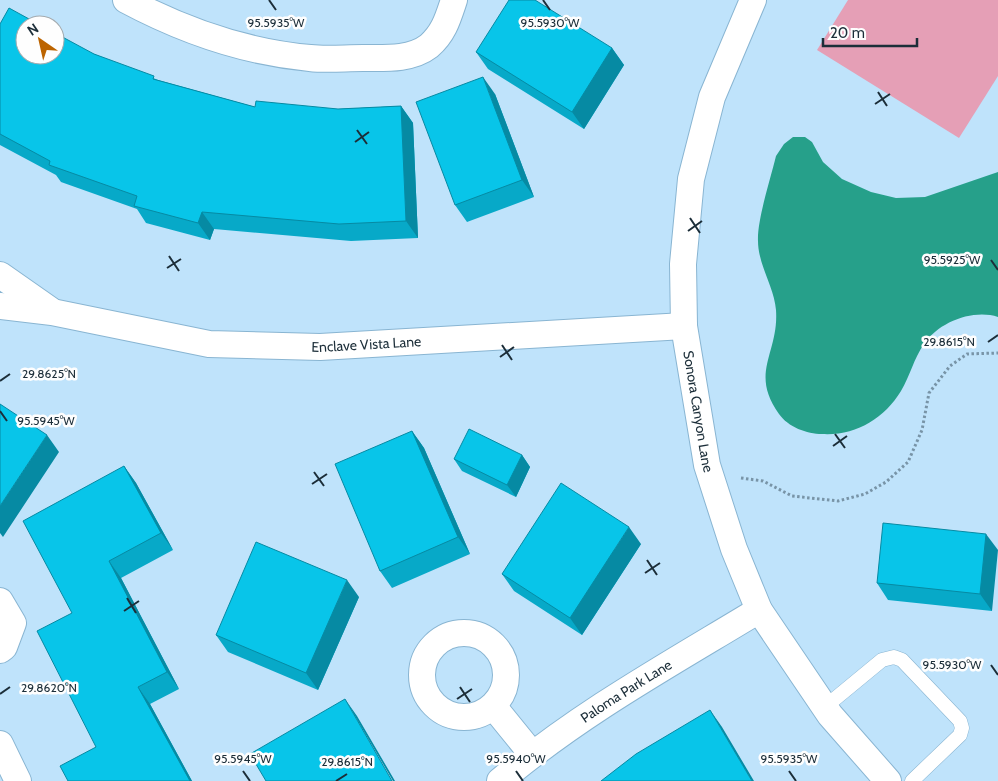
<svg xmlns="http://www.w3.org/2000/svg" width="998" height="781" font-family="Cabin,sans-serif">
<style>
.green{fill:#e59fb6}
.water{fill:#26a08a}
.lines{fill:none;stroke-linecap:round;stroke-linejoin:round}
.service-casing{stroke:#89b5d2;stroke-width:15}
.minor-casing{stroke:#89b5d2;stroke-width:28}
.path{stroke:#7894a7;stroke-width:3;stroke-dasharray:2.5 2.5;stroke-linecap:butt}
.service{stroke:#fff;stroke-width:14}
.minor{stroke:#fff;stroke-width:26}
.wall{fill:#07a9c8}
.shaded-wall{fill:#068aa3}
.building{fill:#08c5e9;stroke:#068aa3}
.ticks{fill:none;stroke:#1c2e39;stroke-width:2}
.labels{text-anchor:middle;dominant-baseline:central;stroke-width:5;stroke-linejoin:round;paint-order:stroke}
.street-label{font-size:14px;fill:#1c2e39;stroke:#fefefe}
.ticks-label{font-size:12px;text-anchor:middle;fill:#1c2e39;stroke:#fefefe;stroke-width:5;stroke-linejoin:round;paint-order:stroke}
</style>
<rect width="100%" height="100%" fill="#bfe3fb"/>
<path class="green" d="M848,0H998V76L959,138L817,50Z"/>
<path class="water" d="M793,137H805L812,142L823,162L842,179L871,192L896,198L925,197L998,172V317C973,309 939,322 924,344C914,358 910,376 901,391C884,419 855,436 822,434C807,434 788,427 779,414C749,372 779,354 776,310C774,286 758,265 758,241C757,220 771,177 776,156L784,144Z"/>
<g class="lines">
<g class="service-casing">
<path id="service" d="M825,707L882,660L894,657L902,660L960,721L962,728L960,735L912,781"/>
</g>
<g class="minor-casing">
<g id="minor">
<path d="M126,0C184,31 244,52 310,58C327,60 345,58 363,58C384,58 411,60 429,46C444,33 448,18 454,0"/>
<path id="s1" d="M753,0L712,97L691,179L683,264L684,326L707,465L734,549L759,610L830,715L888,781"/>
<path d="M0,275L50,310"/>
<path id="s2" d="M0,306L52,312L209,344L320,347L684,326"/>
<path d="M0,601L13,623L4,647L0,650"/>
<circle cx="464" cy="675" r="42"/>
<path d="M493,706L532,754"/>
<path d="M0,744L18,781"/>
<path id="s3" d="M500,781C579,714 670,664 759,610"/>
</g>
</g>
<path class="path" d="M741,478L763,481L792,496L838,501L865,494L886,482L908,462L922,430L929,393L950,366L967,354L998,353"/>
<use href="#service" class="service"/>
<use href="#minor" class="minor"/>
</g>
<path class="wall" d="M0,24L94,54L158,80L255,107L338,109L401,106L413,123L418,238L351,241L214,229L210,240L146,223L137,209L61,182L56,175L0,145Z
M612,48L624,65L584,129L488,69L476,52Z
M495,94L534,197L467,222L455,205Z
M412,431L424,448L470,554L392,588L380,571Z
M522,455L530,467L516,497L462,471L454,459Z
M124,466L136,483L173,550L121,578L179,689L150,704L192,781H68L96,747L72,613Z
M986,534L992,611L888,600L877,583Z
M641,544L582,635L514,591L502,574Z
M359,597L318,690L228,652L216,635Z"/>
<path class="shaded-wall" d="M612,48L624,65L584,129L572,112Z
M483,77L495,94L534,197L522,180Z
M401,106L413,123L418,238L406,221Z
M202,212L214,229L210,240L198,223Z
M412,431L424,448L470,554L458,537Z
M47,435L59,452L3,537L0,533V506Z
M522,455L530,467L516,497L507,485Z
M124,466L136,483L173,550L161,533Z
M629,527L641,544L582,635L570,618Z
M986,534L998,550L992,611L980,594Z
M109,561L121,578L179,689L167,672Z
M347,580L359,597L318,690L306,673Z
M138,687L150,704L192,781H190Z
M345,699L357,716L395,781H393Z
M710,710L722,727L754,781H752Z"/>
<path class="building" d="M509,0H535L612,48L572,112L476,52Z
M9,8L40,25H25V55H55V33L94,54L154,76L153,79L255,107L256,101L338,109L401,106L406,221L339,224L202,212L198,223L134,206L137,196L49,165L50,161L0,134V24Z
M483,77L522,180L455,205L416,102Z
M0,404L47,435L0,506Z
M469,429L522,455L507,485L454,459Z
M412,431L458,537L380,571L335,464Z
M124,466L161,533L109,561L167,672L138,687L190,781H68L60,766L96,747L37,631L72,613L23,521Z
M561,483L629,527L570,618L502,574Z
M883,523L986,534L980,594L877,583Z
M256,542L347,580L306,673L216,635Z
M345,699L392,781H266L250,754Z
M710,710L752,781H601L636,754Z"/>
<path class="ticks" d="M269,0L276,10M543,0L550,10M878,92L887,106M875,104L890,94M357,130L367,144M355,142L369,132M690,218L700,233M688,231L702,221M169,256L179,271M991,260L998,270M167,268L181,259M988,342L998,335M502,345L512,360M500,357L514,347M0,381L10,374M0,411L7,421M835,434L845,448M833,446L847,436M314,472L324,486M312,484L327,474M647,560L657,575M645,573L660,563M127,598L136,613M124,611L139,601M991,665L998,675M460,687L470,702M0,694L10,687M457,699L472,689M243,771L250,781M516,771L523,781M789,771L796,781M336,781L347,774"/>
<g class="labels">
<g class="street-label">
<text stroke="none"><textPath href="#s2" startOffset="370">Enclave Vista Lane</textPath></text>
<text stroke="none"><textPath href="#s1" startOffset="424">Sonora Canyon Lane</textPath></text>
<text stroke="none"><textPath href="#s3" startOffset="155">Paloma Park Lane</textPath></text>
</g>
</g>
<g class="ticks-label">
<text x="276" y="27">95.5935°W</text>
<text x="550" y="27">95.5930°W</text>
<text x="952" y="264">95.5925°W</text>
<text x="949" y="346">29.8615°N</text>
<text x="49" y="378">29.8625°N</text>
<text x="46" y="425">95.5945°W</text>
<text x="952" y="669">95.5930°W</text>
<text x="49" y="692">29.8620°N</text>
<text x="243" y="763">95.5945°W</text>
<text x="516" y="763">95.5940°W</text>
<text x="789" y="763">95.5935°W</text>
<text x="347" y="766">29.8615°N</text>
</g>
<g transform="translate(40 40) rotate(326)"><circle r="24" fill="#fefefe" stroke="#a4abaf"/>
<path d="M0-4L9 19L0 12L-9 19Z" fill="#bc6400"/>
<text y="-8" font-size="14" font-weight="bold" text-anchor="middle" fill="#1c2e39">N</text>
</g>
<path d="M823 38v8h94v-8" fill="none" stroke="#1c2e39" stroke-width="2.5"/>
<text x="830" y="38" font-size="15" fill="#1c2e39" stroke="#fefefe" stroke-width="4" paint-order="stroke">20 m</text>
</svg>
